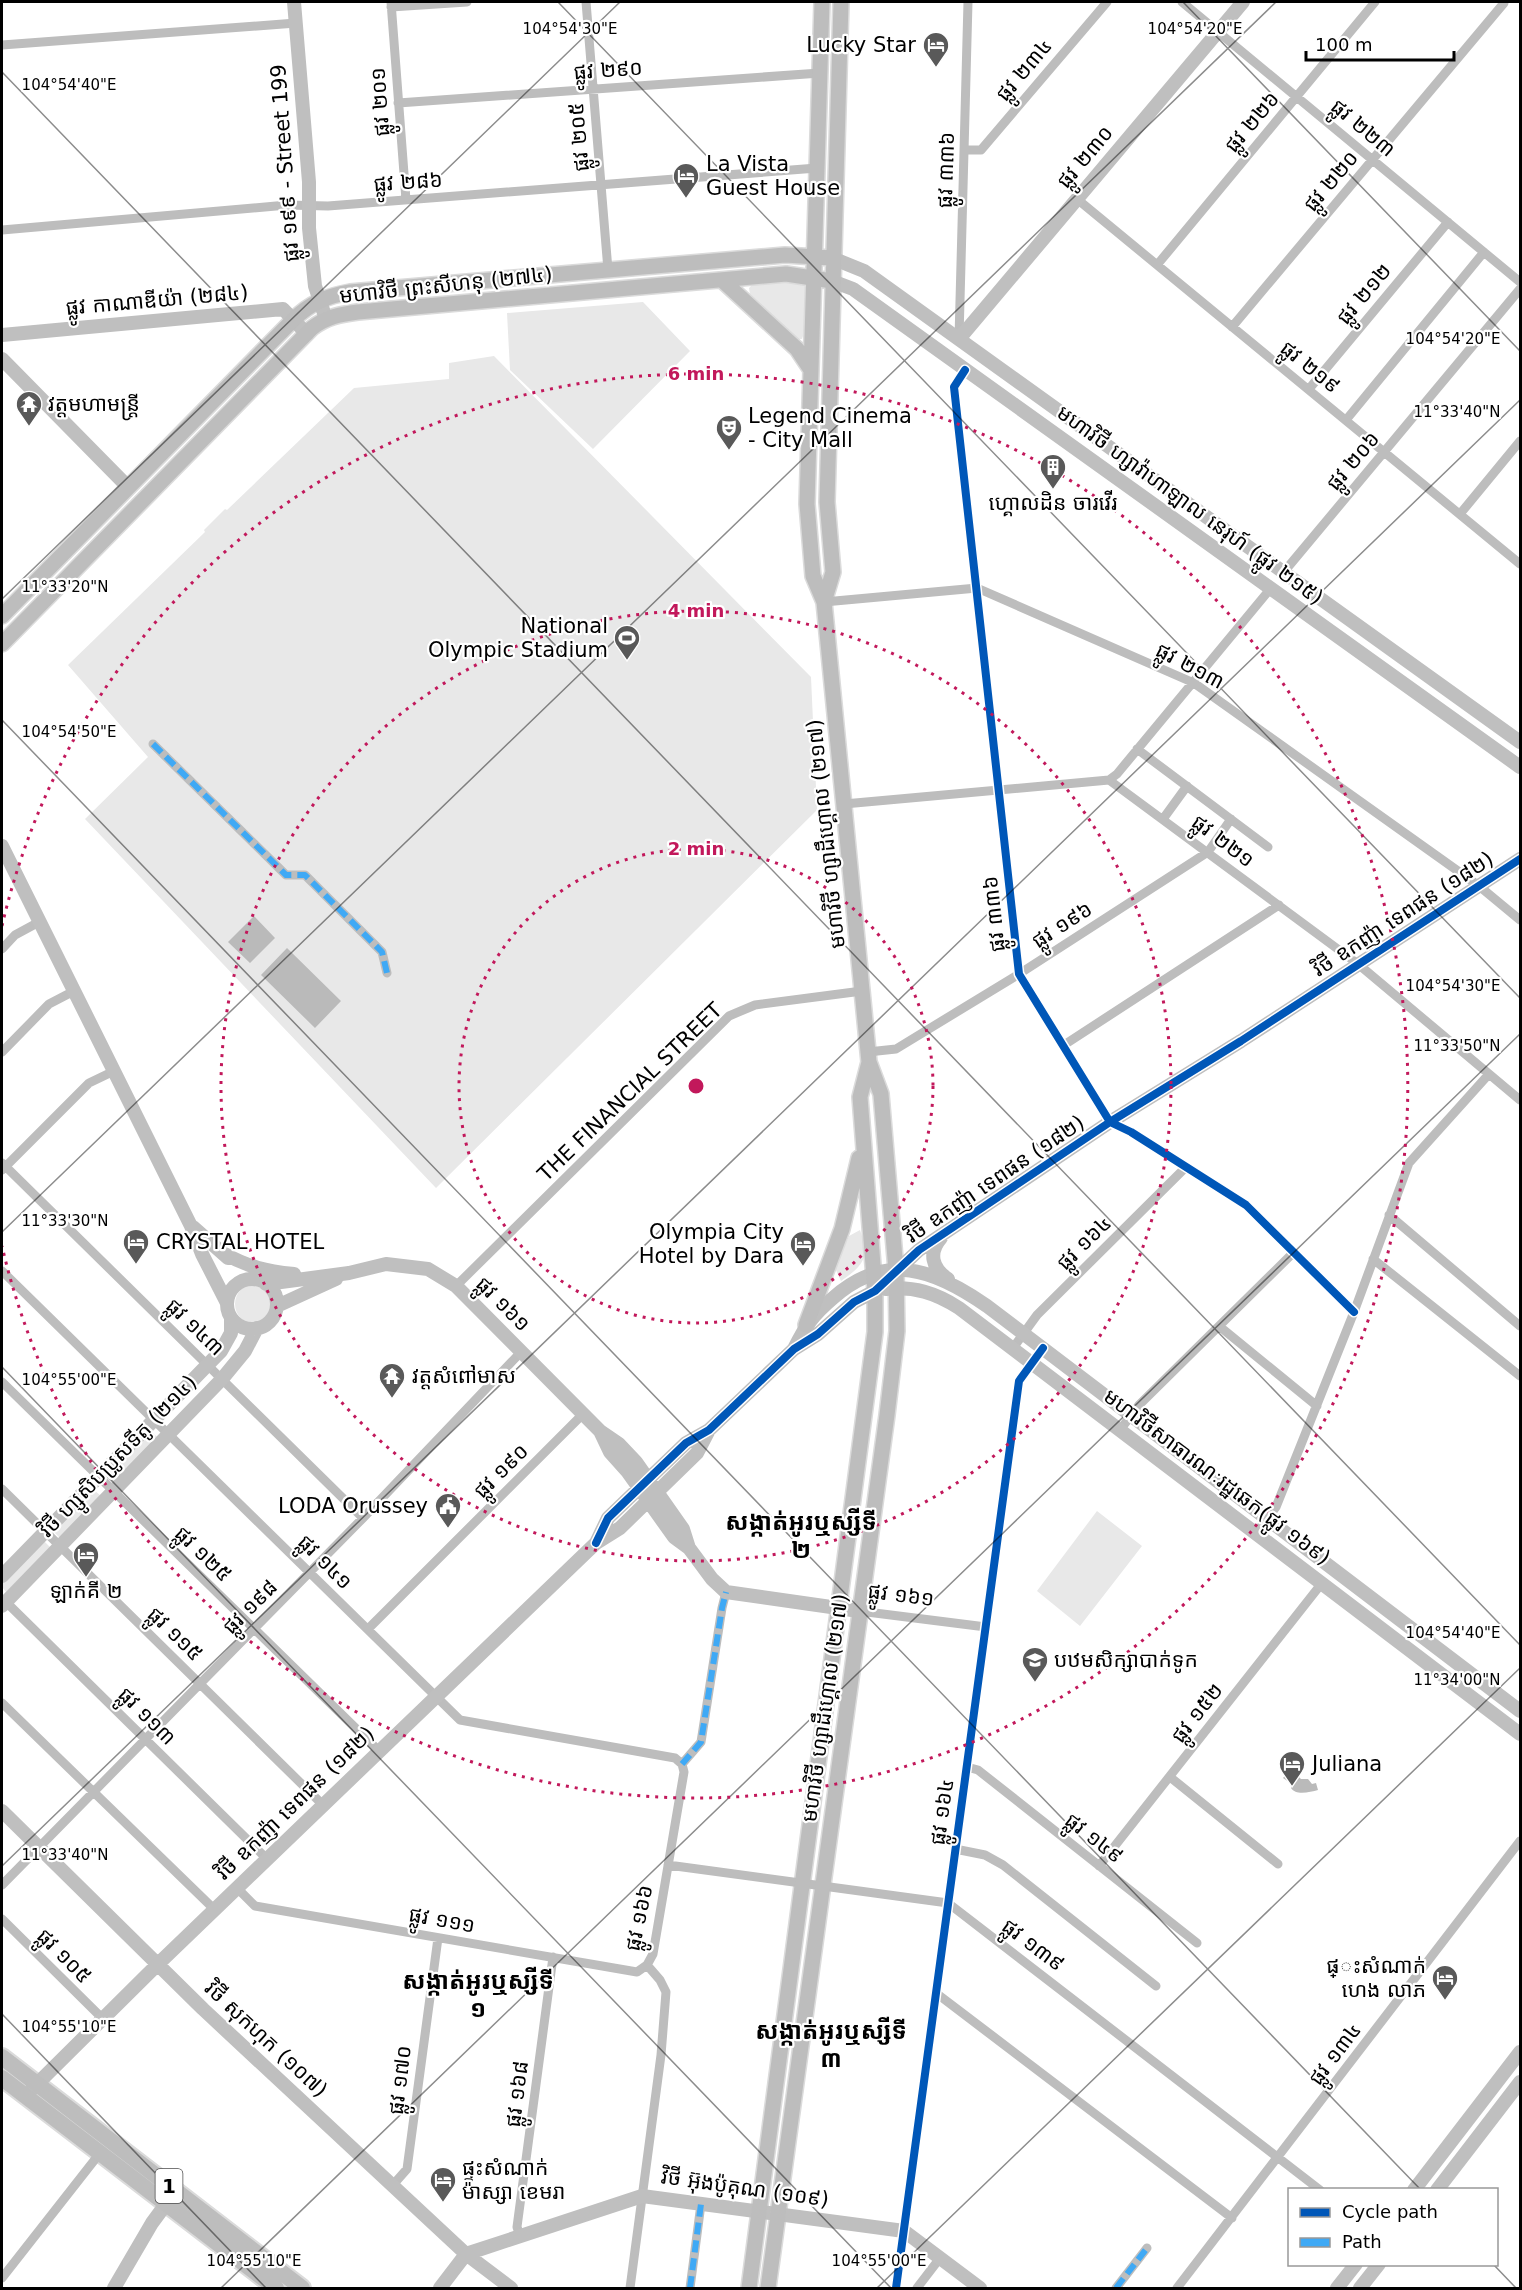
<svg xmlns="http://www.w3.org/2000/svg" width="1522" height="2290" font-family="'DejaVu Sans','Noto Sans Khmer',sans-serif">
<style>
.green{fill:#e8e8e8}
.water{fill:#bababa}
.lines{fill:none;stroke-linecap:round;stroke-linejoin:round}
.primary-casing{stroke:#dbdbdb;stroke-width:18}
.highway-casing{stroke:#dbdbdb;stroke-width:20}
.street{stroke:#bdbdbd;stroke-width:9}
.secondary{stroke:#bfbfbf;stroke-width:14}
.primary{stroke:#bdbdbd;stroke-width:15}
.highway{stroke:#bdbdbd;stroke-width:16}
.quiet{stroke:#3fa9f5;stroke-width:6;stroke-dasharray:12 6;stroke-linecap:butt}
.cycleway-casing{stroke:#fff;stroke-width:11}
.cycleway{stroke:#0057b8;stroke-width:8}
.ticks{fill:none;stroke:#000;stroke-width:1.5;stroke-opacity:0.45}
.ring{fill:none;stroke:#c2185b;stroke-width:3;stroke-dasharray:3 6}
.labels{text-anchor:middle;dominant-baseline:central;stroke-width:4.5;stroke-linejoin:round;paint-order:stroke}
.shield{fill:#fff;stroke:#4c4c4c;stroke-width:1.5}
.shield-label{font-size:20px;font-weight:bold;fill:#000}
.poi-label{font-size:21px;fill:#000;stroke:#fff;text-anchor:start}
.street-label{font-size:21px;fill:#000;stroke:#fff}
.quarter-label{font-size:24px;font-weight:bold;fill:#000;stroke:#fff}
.ticks-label{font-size:15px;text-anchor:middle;fill:#000;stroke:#fff;stroke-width:4.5;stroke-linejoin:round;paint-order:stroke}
.centre{fill:#c2185b;stroke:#fff;stroke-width:3}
.ring-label{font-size:18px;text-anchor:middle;font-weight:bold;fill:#c2185b;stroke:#fff;stroke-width:4.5;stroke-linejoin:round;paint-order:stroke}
</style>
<rect width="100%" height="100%" fill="#fff"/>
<path class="green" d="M782,281L805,282L804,333L802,339H796L750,294L749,288L754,283Z
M643,302L690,351L593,449L510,370L507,313Z
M494,356L811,677L817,810L436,1188L85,819L148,757L68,665L205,532L204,530L225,509L227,510L354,388L449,379V363Z
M860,1230C870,1258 864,1265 841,1281L835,1268L849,1236Z
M235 1304a20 20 0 1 1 40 0a20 20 0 1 1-40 0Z
M150,1430L158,1438L112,1485L104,1477Z
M94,1490L101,1496L60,1538L53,1531Z
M1097,1511L1142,1546L1080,1626L1037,1591Z
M43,1540L50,1547L6,1592L2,1587V1582Z"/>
<path class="water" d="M254,916L275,938L250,963L228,942Z
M287,948L341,1001L315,1028L261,975Z
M1291,1769L1301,1779H1308L1312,1784L1316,1783L1318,1790C1310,1792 1296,1796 1291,1788L1292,1784L1283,1778Z"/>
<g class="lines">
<g class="primary-casing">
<path id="primary" d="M723,281L797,349L811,370
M824,602L833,572L827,502L841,2
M2,616L293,320C310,303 327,296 350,292L785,255L832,258
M2,644L312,328C326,317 341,314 358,312L786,274L832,281
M806,1325L842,1229L859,1158
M749,2288L875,1332V1291L860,1097L869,1062
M768,2288L887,1415L897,1331L896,1270L881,1094L869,1062L824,602L813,576L807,504L822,2"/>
</g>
<g class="highway-casing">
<path id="highway" d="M2,2057L302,2288
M2,2078L276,2288"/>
</g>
<path class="street" d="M391,2L406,200
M586,2L608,270
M1182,2L1520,282
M391,7L467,2
M2,45L296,23
M398,103L820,73
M964,150H981L1107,2
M1077,199L1520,564
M2,230L287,205L328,206L817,168
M1157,265L1375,2
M1232,327L1504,3
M959,338L968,2
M965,370L954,387L1019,974L1110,1122L1131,1132L1246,1205L1354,1312
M1309,389L1448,222
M1346,420L1484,252
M1460,514L1520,441
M1283,573L1520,289
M824,602L977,588L1194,683L1479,886L1520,920
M153,744L286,875H305L382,952L387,973
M1137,749L1268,847
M1109,780L1117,774L1271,588
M844,804L1109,780L1358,964L1520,1100
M1163,819L1187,786
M2,949L15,935L39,922
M1064,1045L1279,905
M2,1052L49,1004L74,991
M868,1052L896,1049L1019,974L1208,852L1231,819
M2,1163L363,1518
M2,1170L89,1083L114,1071
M1389,1215L1520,1326
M1373,1259L1520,1376
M2,1271L460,1720L675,1758L682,1764
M456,1286L729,1016L755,1005L862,991
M1219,1326L1317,1406
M1013,1348L1037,1315L1185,1168
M2,1382L379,1751
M1120,1430L1139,1405L1293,1253
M2,1489L323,1805
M1256,1533L1276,1507L1354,1312L1409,1163L1489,1074
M4,1600L267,1859
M859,1611L986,1627
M368,1629L583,1414
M2,1703L215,1910
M682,1764L701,1742L722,1608L726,1592
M967,1767L978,1770L1197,1943
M1170,1777L1278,1864
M955,1849L985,1855L1003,1865L1156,1986
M668,1865L948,1903L1320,2190
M1099,1866L1322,1583
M2,1885L363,1518L521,1352
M237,1888L255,1906L637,1972L647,1965
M2,1919L102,2018
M647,1965L653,1954L684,1772L682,1764
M936,1993L1232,2218
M392,2186L407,2169L438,1938
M520,2236L517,2227L553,1957
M2,2278L100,2153
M630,2288L661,2055L666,1992L660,1980L647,1965
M690,2288L701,2204
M896,2288L1019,1381L1043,1348
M917,2288L940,2258
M1116,2288L1147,2248
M1177,2288L1520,1841"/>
<path class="secondary" d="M294,2L309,182V228L315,286L326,319
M832,258L864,271L1520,742
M832,281L853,289L1520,767
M2,335L283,309L307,334
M959,339L1243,2
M2,359L128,487
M2,846L191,1226L202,1254L227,1303
M193,1227L228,1258
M941,1238C928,1253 932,1268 948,1279
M223,1253C248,1267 266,1271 294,1274
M227 1304a25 25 0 1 1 50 0a25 25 0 1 1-50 0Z
M266,1284L349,1273L386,1264L428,1269L456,1286L600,1431L619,1444L636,1462L683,1529L689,1548
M886,1289C914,1286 936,1293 959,1308L1520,1734
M277,1306L336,1279
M794,1349C806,1325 812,1316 833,1298C886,1251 934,1269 987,1306L1520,1711
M600,1431L610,1452L627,1471L674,1537L689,1548L712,1579L726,1592L859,1611
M596,1543L608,1518L686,1443L709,1430L794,1349L818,1334L854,1302L875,1291L919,1250L1110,1122L1241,1041L1520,859
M2,1576L221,1351L231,1333V1319
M2,1606L222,1379L245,1351L257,1328
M2,1811L203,2009L466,2254L511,2288
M31,2090L157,1965L596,1543L620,1528L697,1453L709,1430
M1414,2190L1520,2052
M1437,2190L1520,2082
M114,2288L152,2223L166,2204
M440,2288L466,2254L642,2196L904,2231L980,2288
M1337,2288L1356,2264
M1360,2288L1379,2264"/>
<use href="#primary" class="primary"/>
<use href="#highway" class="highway"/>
<path class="quiet" d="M153,744L286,875H305L382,952L387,973
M682,1764L701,1742L722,1608L726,1592
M690,2288L701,2204
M1116,2288L1147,2248"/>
<g class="cycleway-casing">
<path id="cycleway" d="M965,370L954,387L1019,974L1110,1122L1131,1132L1246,1205L1354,1312
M596,1543L608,1518L686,1443L709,1430L794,1349L818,1334L854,1302L875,1291L919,1250L1110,1122L1241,1041L1520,859
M896,2288L1019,1381L1043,1348"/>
</g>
<use href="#cycleway" class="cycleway"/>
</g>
<path class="ticks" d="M558,2L1520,998M1183,2L1520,351M2,72L1520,1645M2,599L620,2M2,720L1421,2190M2,1232L1276,2M2,1367L891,2288M2,1866L1520,400M2,2014L266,2288M1493,2264L1516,2288M221,2288L1520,1034M877,2288L1520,1668"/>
<g class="ring">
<circle cx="696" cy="1086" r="237"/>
<circle cx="696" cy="1086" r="475"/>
<path d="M2 926A712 712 0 1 1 2 1246"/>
</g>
<defs>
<g id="hotel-pin" transform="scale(1.35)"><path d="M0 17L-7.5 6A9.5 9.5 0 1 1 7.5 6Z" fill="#595959" stroke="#fff"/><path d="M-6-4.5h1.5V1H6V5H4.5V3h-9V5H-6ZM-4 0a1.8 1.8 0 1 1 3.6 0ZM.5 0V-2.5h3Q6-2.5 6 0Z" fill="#fff"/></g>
<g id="temple-pin" transform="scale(1.35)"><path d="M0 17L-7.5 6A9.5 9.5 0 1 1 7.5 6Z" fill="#595959" stroke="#fff"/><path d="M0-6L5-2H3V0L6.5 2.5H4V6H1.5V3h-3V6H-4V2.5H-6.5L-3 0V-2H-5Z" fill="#fff"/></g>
<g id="theatre-pin" transform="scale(1.35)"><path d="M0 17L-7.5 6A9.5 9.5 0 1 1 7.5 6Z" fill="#595959" stroke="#fff"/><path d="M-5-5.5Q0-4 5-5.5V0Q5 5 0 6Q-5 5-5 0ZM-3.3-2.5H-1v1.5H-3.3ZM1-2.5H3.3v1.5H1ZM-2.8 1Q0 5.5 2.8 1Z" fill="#fff"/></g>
<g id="building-pin" transform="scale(1.35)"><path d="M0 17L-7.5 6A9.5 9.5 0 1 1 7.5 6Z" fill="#595959" stroke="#fff"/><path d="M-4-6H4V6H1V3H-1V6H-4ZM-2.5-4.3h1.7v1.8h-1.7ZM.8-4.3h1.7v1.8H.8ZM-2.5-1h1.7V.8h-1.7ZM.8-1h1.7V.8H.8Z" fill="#fff"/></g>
<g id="stadium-pin" transform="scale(1.35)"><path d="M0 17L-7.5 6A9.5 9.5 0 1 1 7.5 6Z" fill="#595959" stroke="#fff"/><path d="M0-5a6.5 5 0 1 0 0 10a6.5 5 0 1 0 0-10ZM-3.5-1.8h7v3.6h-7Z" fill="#fff"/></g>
<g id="civic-pin" transform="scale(1.35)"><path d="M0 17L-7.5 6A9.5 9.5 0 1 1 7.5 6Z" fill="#595959" stroke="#fff"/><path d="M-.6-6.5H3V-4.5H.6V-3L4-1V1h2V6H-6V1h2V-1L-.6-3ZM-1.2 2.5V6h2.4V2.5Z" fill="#fff"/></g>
<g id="school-pin" transform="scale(1.35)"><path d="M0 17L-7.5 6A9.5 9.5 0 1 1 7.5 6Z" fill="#595959" stroke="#fff"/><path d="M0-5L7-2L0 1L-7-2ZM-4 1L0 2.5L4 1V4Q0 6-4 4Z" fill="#fff"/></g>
</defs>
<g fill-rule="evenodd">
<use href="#hotel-pin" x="936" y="45"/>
<use href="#hotel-pin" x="686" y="176"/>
<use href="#temple-pin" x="29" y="404"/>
<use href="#theatre-pin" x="729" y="428"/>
<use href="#building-pin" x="1053" y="467"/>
<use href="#stadium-pin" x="627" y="638"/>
<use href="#hotel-pin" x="136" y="1242"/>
<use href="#hotel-pin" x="803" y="1244"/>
<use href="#temple-pin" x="392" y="1376"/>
<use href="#civic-pin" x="448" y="1506"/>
<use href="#hotel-pin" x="86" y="1555"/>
<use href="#school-pin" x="1035" y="1660"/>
<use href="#hotel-pin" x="1292" y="1764"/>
<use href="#hotel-pin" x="1445" y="1978"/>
<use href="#hotel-pin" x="443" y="2180"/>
</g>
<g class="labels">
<rect class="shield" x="155.5" y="2169" width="27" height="34" rx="4.5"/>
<g class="shield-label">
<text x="169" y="2186">1</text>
</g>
<g class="poi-label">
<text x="916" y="45" text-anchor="end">Lucky Star</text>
<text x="706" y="164">La Vista<tspan x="706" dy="24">Guest House</tspan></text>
<text x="48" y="404">វត្តមហាមន្រ្តី</text>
<text x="748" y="416">Legend Cinema<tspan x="748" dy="24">- City Mall</tspan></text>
<text x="1053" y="503" text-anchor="middle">ហ្គោលដិន ចារវើរ</text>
<text x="608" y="626" text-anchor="end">National<tspan x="608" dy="24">Olympic Stadium</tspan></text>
<text x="784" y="1232" text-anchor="end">Olympia City<tspan x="784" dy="24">Hotel by Dara</tspan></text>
<text x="156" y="1242">CRYSTAL HOTEL</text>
<text x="412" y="1376">វត្តសំពៅមាស</text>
<text x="428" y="1506" text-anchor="end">LODA Orussey</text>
<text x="86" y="1591" text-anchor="middle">ឡាក់គី ២</text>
<text x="1054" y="1660">បឋមសិក្សាបាក់ទូក</text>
<text x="1312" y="1764">Juliana</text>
<text x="1426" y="1966" text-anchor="end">ផ្ះសំណាក់<tspan x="1426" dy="24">ហេង លាភ</tspan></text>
<text x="462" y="2168">ផ្ទះសំណាក់<tspan x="462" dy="24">ម៉ាស្សា ខេមរា</tspan></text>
</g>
<g class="street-label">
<text transform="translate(608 70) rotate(-4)">ផ្លូវ ២៩០</text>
<text transform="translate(1024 70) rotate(-50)">ផ្លូវ ២៣៤</text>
<text transform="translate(380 102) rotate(-94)">ផ្លូវ ២០១</text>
<text transform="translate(1252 122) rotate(-50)">ផ្លូវ ២២៦</text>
<text transform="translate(1363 128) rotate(40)">ផ្លូវ ២២៣</text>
<text transform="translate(579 137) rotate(-95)">ផ្លូវ ២០៥</text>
<text transform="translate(1085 157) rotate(-50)">ផ្លូវ ២៣០</text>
<text transform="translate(285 163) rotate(-94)">ផ្លូវ ១៩៩ - Street 199</text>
<text transform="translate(946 170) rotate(-88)">ផ្លូវ ៣៣៦</text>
<text transform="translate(1331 181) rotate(-50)">ផ្លូវ ២២០</text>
<text transform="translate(408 182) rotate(-4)">ផ្លូវ ២៨៦</text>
<text transform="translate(446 285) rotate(-6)">មហាវិថី ព្រះសីហនុ (២៧៤)</text>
<text transform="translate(1364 294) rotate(-50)">ផ្លូវ ២១២</text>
<text transform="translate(157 300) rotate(-5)">ផ្លូវ កាណាឌីយ៉ា (២៨៤)</text>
<text transform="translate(1310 367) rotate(39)">ផ្លូវ ២១៩</text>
<text transform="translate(1353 461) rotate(-50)">ផ្លូវ ២០៦</text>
<text transform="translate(1190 505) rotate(36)">មហាវិថី ហ្សាវ៉ាហាឡាល នេរុហ៍ (ផ្លូវ ២១៥)</text>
<text transform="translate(1190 666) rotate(28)">ផ្លូវ ២១៣</text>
<text transform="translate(826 834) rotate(-96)">មហាវិថី ហ្សាដឹហ្គោល (២១៧)</text>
<text transform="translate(1223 841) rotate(37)">ផ្លូវ ២២១</text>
<text transform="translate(994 914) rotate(-96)">ផ្លូវ ៣៣៦</text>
<text transform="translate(1403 914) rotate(-33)">វិថី ឧកញ៉ា ទេពផន (១៨២)</text>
<text transform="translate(1062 925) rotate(-33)">ផ្លូវ ១៩៦</text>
<text transform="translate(630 1092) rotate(-44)">THE FINANCIAL STREET</text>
<text transform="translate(995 1179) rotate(-34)">វិថី ឧកញ៉ា ទេពផន (១៨២)</text>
<text transform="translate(1084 1243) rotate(-45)">ផ្លូវ ១៦៤</text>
<text transform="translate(503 1304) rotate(45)">ផ្លូវ ១៦១</text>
<text transform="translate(195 1327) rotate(44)">ផ្លូវ ១៤៣</text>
<text transform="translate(118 1456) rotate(-46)">វិថី ហ្សូសិបប្រូសទីតូ (២១៤)</text>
<text transform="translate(501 1471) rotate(-45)">ផ្លូវ ១៩០</text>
<text transform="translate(1217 1477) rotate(37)">មហាវិថីសាធារណៈរដ្ឋឆេក(ផ្លូវ ១៦៩)</text>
<text transform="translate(203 1554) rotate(44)">ផ្លូវ ១២៥</text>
<text transform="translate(325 1562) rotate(45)">ផ្លូវ ១៤១</text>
<text transform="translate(901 1595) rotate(7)">ផ្លូវ ១៦១</text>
<text transform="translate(250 1607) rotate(-45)">ផ្លូវ ១៩៨</text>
<text transform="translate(175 1634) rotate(44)">ផ្លូវ ១១៥</text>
<text transform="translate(825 1708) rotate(-82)">មហាវិថី ហ្សាដឹហ្គោល (២១៧)</text>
<text transform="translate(1197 1713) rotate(-52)">ផ្លូវ ១៥២</text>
<text transform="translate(147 1716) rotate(45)">ផ្លូវ ១១៣</text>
<text transform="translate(295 1803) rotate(-44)">វិថី ឧកញ៉ា ទេពផន (១៨២)</text>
<text transform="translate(942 1812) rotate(-82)">ផ្លូវ ១៦៤</text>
<text transform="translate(1094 1838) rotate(38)">ផ្លូវ ១៤៩</text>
<text transform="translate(639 1918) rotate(-78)">ផ្លូវ ១៦៦</text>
<text transform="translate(442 1920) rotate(10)">ផ្លូវ ១១១</text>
<text transform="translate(1033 1945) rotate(37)">ផ្លូវ ១៣៩</text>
<text transform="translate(64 1956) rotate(45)">ផ្លូវ ១០៥</text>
<text transform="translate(266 2039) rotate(43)">វិថី សុកហុក (១០៧)</text>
<text transform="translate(1335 2054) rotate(-53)">ផ្លូវ ១៣៤</text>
<text transform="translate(400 2080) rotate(-83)">ផ្លូវ ១៧០</text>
<text transform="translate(517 2094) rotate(-83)">ផ្លូវ ១៦៨</text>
<text transform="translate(745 2188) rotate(8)">វិថី អ៊ុងប៉ូគុណ (១០៩)</text>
</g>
<g class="quarter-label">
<text x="801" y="1522">សង្កាត់អូរឬស្សីទី<tspan x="801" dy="28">២</tspan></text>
<text x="478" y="1981">សង្កាត់អូរឬស្សីទី<tspan x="478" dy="28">១</tspan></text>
<text x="831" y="2031">សង្កាត់អូរឬស្សីទី<tspan x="831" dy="28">៣</tspan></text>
</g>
</g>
<g class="ticks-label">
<text x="570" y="34">104°54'30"E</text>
<text x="1195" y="34">104°54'20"E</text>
<text x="69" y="90">104°54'40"E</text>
<text x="1453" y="344">104°54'20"E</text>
<text x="1457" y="417">11°33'40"N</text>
<text x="65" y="592">11°33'20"N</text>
<text x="69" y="737">104°54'50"E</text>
<text x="1453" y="991">104°54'30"E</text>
<text x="1457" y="1051">11°33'50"N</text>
<text x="65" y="1226">11°33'30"N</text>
<text x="69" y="1385">104°55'00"E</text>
<text x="1453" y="1638">104°54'40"E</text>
<text x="1457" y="1685">11°34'00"N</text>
<text x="65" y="1860">11°33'40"N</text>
<text x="69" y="2032">104°55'10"E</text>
<text x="254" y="2266">104°55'10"E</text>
<text x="879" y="2266">104°55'00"E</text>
</g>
<circle cx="696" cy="1086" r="9" class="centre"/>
<g class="ring-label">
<text x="696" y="380">6 min</text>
<text x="696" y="617">4 min</text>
<text x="696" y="855">2 min</text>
</g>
<rect width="1522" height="2290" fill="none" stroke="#000000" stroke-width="6"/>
<rect x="1288" y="2188" width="210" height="78" fill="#ffffff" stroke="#999999" stroke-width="1.5"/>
<rect x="1300" y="2208" width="30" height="9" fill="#0057b8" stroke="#999999" stroke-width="1.5"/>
<text x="1342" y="2218" font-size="18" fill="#000000">Cycle path</text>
<rect x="1300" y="2238" width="30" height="9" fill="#3fa9f5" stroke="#999999" stroke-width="1.5"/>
<text x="1342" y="2248" font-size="18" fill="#000000">Path</text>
<path d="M1306 51v9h148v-9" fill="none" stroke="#000000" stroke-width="3"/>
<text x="1315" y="51" font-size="18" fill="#000000" stroke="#ffffff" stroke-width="4.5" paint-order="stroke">100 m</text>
</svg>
